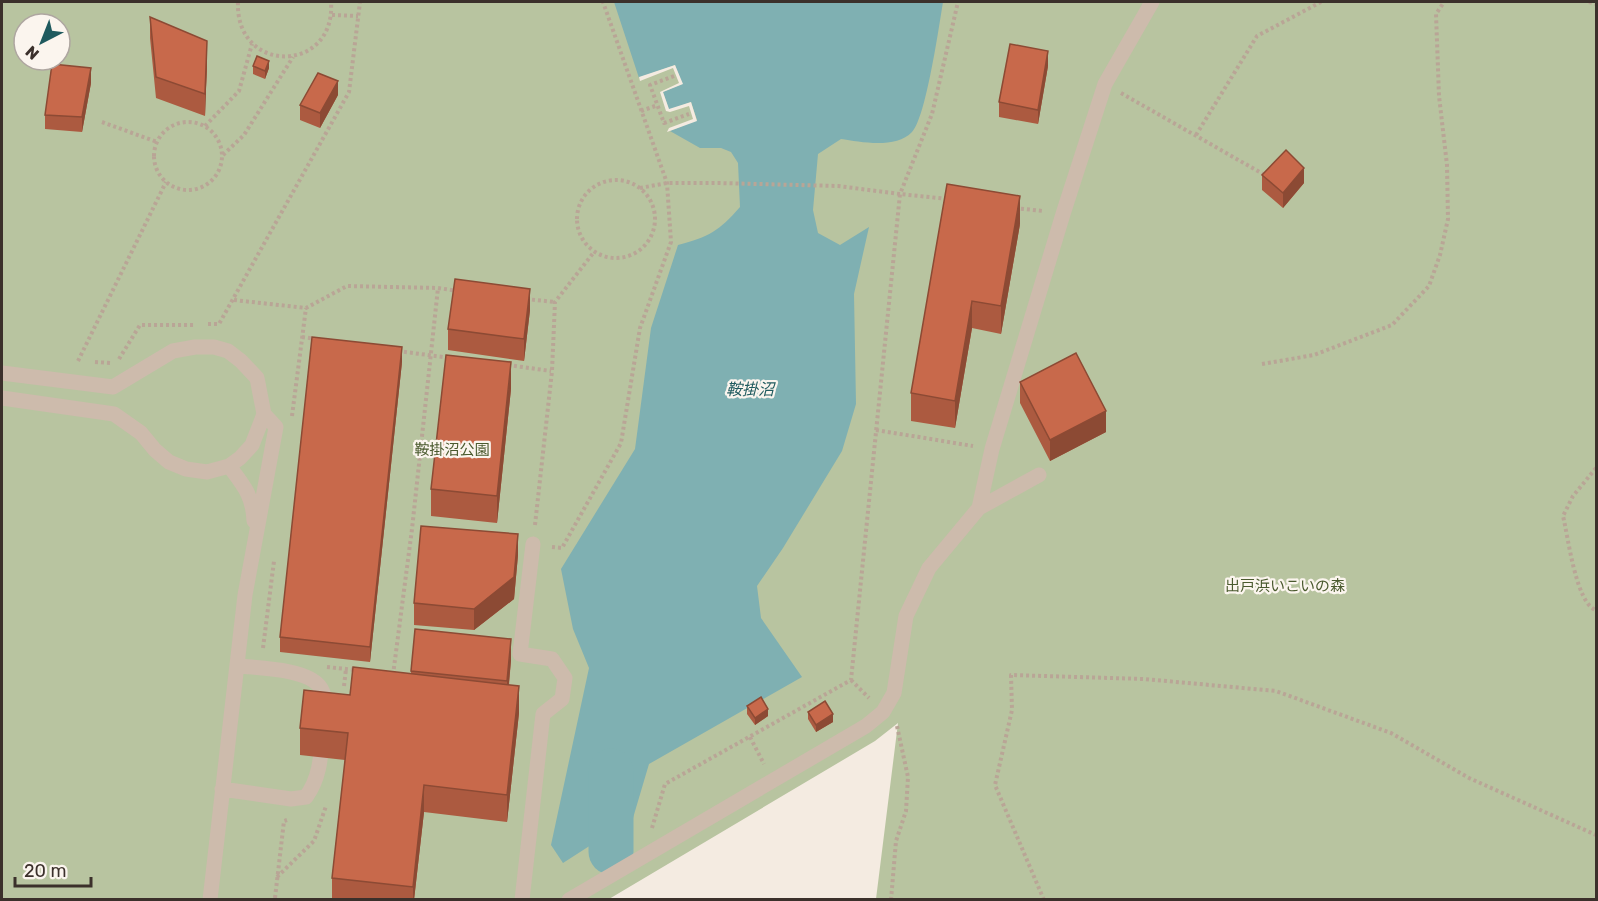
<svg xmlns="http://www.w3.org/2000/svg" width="1598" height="901" font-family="Rubik,'Noto Sans JP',sans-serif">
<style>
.green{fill:#b8c4a0;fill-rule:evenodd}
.water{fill:#7fb0b2}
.pier{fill:#f4ebe1}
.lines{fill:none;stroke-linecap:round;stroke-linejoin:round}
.river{stroke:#7fb0b2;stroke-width:45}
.path{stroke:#b9a596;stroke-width:4;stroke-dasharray:3 3;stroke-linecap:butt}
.lane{stroke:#cdbbac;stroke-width:15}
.wall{fill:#ac5a40}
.shaded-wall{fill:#8c4a34}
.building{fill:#c8694b;stroke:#8c4a34;stroke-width:1.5}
.labels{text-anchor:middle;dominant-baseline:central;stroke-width:4.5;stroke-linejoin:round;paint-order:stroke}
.park-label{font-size:15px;fill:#4a5a2e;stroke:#fbf5ee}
.water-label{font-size:16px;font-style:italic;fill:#1f5a5e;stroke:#fbf5ee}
</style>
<rect width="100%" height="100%" fill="#f4ebe1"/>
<path class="green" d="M2,2H1596V899H876L898,723L875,741L609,899L2,900ZM24,24H60V60H24Z"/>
<path class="water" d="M614,2H943C939,26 926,118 912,132C896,149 861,142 841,139L818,154L813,210L818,233L840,245L869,227L854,294L856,404L842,451L783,548L757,586L761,618L802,677L649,764L633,818L563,863L551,845L589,668L573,629L561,569L635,449L651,328L678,245C709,237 719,231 740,207L738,163L731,152L721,148H700L670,131L697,120L691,102L669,110L663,92L682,84L675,65L639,78Z"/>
<path class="pier" d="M675,65L683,84L663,92L669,109L691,102L697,121L667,132L669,128L693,119L689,106L670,112L666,111L660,92L679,83L673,68L640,81L639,77Z"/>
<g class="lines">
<path class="river" d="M611,771V852"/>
<path class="path" d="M238,2C235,75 336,74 331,2
M1589,2L1596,4
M332,15L358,16
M674,76L650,85L664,123L689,114
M1121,93L1263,174
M641,111L658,105
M102,122L157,142
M154 156a34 34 0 1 1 68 0a34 34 0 1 1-68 0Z
M205,126L239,91L252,44
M1196,135L1257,36L1321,2
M223,155L244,135L293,57
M577 219a39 39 0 1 1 78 0a39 39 0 1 1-78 0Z
M640,188L667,183H718L838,186L900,194L932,114L958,2
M1015,208L1043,211
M526,299L555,302
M234,300L306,308L347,286L438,288L458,291
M208,324H219L349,92L360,2
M302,337L316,339
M398,351L450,358
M119,359L140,325H195
M78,361L166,182
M95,362L111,363
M1262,364L1314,355L1392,325L1429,286L1440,255L1448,219L1447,165L1439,96L1436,14L1444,2
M508,365L551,371
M292,416L306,308
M876,430L973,446
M1596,468L1573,496L1563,516C1568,536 1576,604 1596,610
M535,525L552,371L555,302L594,252
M552,547L562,548L621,443L640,328L671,242L667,183L603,2
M263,648L274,561
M327,667L356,670
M393,675L412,529L438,288
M851,680L869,698
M344,686L346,669
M750,737L764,764
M652,828L665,784L851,680L900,194L948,199
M277,877L314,841L326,806
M275,898L284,821L287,820
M891,900L896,841L906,811L908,777L897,726
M1044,900L995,785L1012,710L1011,675L1144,679L1276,691L1391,733L1469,778L1596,835"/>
<path class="lane" d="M2,373L113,387L173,351L195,347H214L228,351L241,361L257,378L264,414L252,445L240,458L229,466L207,472L186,469L169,462L155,450L141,433L114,414L2,398
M229,466C244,486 253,496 254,521
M979,508L992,449L1063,214L1105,84L1152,2
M238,666C259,668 308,669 320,687C325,693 325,704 324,710
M222,789L291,799L306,797C319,779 321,759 322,737
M210,900L245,595L276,427L264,414
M522,900L543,714L562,699L565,678L552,659L520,654L533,544
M569,900L866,726L883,712L894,693L906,616L929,568L979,508L1039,475"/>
</g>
<path class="wall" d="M150,17L207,62L205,116L156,98L150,38Z
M253,66L269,68L265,79L253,74Z
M1048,66L1038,124L999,117V102Z
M91,83L82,132L45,129V115Z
M338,95L320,128L300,120V105Z
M1262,175L1304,183L1283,208L1262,190Z
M1020,224L1001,334L972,328L955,428L911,421V393Z
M530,310L524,361L448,350V329Z
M402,362L370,662L280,652V637Z
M1020,382L1106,432L1050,461L1020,403Z
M511,389L497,523L431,516V489Z
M518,555L514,599L474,630L414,625V603Z
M511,660L509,685L519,713L507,822L424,812L414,900H332V878L345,760L300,755V728L350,695L411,673V671Z
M747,706L768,716L755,725L747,714Z
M808,712L833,722L816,732L808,719Z"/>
<path class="shaded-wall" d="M207,41V62L205,116V94Z
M1048,51V66L1038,124V110Z
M269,61V68L265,79V71Z
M91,68V83L82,132V117Z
M338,81V95L320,128V113Z
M1304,168V183L1283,208V193Z
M1020,196V224L1001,334V306Z
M530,289V310L524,361V339Z
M972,301V328L955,428V401Z
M402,347V362L370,662V647Z
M511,362V389L497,523V496Z
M1106,411V432L1050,461V440Z
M518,534V555L514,599L474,630V609Z
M511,639V660L507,703V681Z
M519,686V713L507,822V795Z
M768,709V716L755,725V718Z
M833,714V722L816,732V725Z
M424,785V812L414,900H413V887Z"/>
<path class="building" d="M150,17L207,41L205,94L156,77Z
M1010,44L1048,51L1038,110L999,102Z
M257,56L269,61L265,71L253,66Z
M52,64L91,68L82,117L45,115Z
M318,73L338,81L320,113L300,105Z
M1286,150L1304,168L1283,193L1262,175Z
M947,184L1020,196L1001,306L972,301L955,401L911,393Z
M455,279L530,289L524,339L448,329Z
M312,337L402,347L370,647L280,637Z
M1076,353L1106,411L1050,440L1020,382Z
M446,355L511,362L497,496L431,489Z
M421,526L518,534L514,577L474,609L414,603Z
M415,629L511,639L507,681L411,671Z
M353,667L519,686L507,795L424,785L413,887L332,878L348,733L300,728L304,690L350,695Z
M761,697L768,709L755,718L747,706Z
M825,701L833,714L816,725L808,712Z"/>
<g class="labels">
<g class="park-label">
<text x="452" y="450">鞍掛沼公園</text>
<text x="1285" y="586">出戸浜いこいの森</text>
</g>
<g class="water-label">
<text x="750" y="389">鞍掛沼</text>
</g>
</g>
<rect width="1598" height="901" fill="none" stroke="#3b302b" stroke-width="6"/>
<g transform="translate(42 42) rotate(222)"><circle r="28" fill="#fbf5ee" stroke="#aea6a0" stroke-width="1.5"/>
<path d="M0-4.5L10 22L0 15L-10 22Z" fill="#1f5a5e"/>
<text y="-9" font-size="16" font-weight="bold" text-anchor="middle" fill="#3b302b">N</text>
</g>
<path d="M15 877v9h76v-9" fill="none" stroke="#3b302b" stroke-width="3"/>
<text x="24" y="877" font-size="18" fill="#3b302b" stroke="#fbf5ee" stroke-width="4.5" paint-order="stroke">20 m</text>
</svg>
